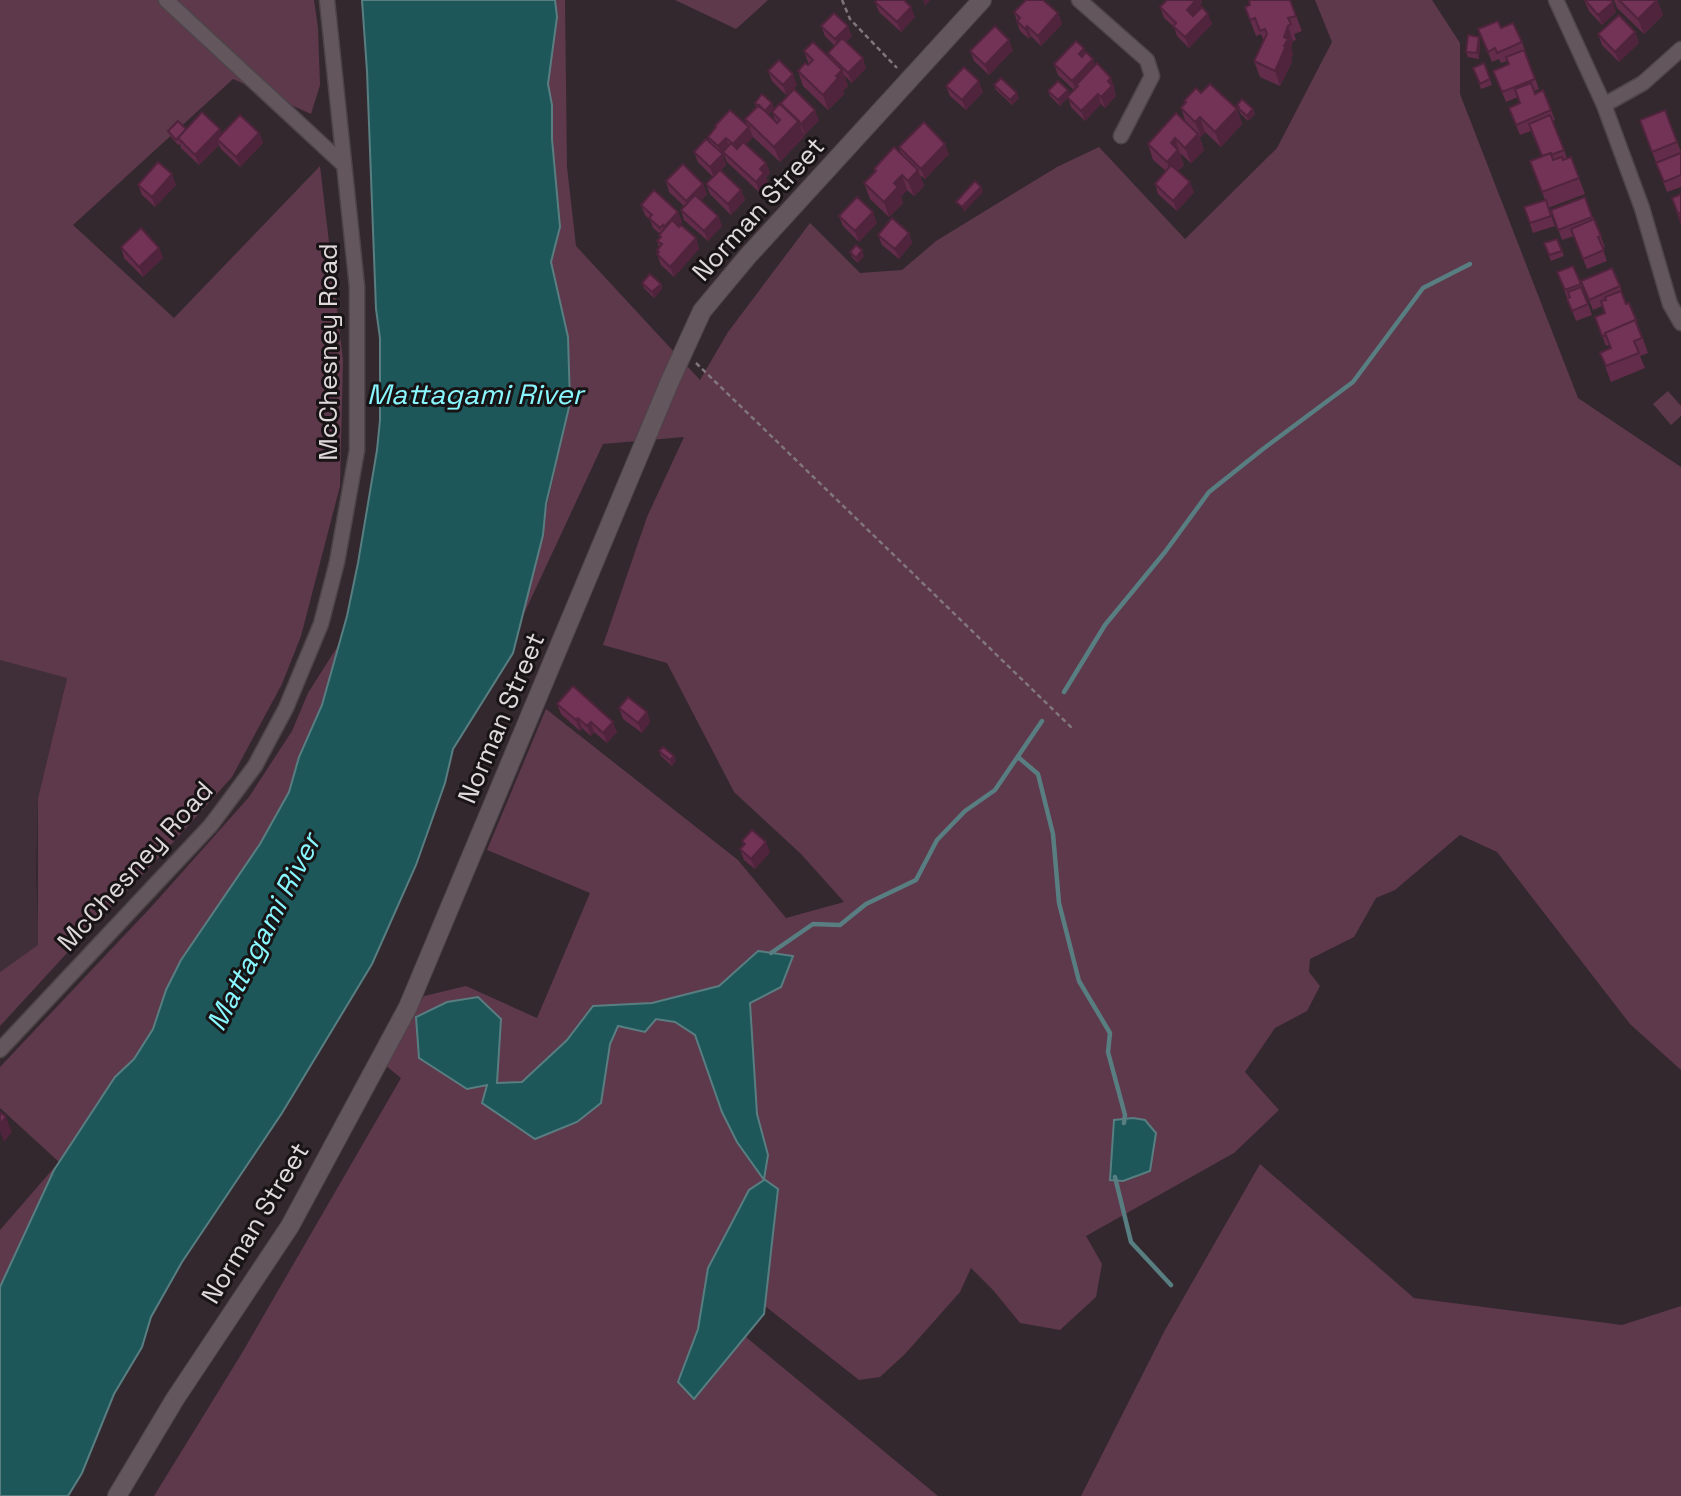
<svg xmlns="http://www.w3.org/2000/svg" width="1681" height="1496" font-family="'Space Grotesk',sans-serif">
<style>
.built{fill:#402f38}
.green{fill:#5e384b;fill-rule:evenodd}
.water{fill:#1d575a;stroke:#587e81;stroke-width:2}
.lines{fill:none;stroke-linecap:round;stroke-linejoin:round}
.stream{stroke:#587e81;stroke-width:4.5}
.minor-casing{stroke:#4e4549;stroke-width:17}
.tertiary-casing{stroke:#4e4549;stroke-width:20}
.path{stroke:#80767b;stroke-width:2.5;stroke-dasharray:5 3.5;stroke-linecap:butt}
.minor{stroke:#63575d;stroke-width:14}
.tertiary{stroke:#63575d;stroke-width:18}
.wall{fill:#622c4a}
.shaded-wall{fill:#50243c}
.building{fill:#723356;stroke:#50243c;stroke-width:2}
.labels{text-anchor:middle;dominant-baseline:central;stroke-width:6;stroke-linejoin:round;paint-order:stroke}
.street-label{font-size:26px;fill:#e0d9dc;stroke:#181315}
.water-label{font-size:28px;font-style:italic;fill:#88f7fe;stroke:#181315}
</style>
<rect width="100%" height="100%" fill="#33282e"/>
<path class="built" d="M0,660L67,677L38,798L36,875L39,945L0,972Z"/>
<path class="green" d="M0,0H314L318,28L320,85L311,114L233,79L73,225L174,318L320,166L343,360L340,486L301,636L282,684L232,777L167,849L68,952L0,1026V972L38,945V798L67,678L0,660Z
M555,0H565L567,167L576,246L700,380L728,332L810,223L860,273L902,270L936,241L1057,167L1099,147L1185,239L1277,148L1332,42L1315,0H1432L1460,43V94L1578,398L1681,467V1070L1630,1024L1497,852L1460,835L1395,890L1376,898L1354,937L1310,959L1309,972L1320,986L1307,1011L1275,1028L1245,1072L1279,1110L1234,1153L1086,1236L1102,1264L1096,1297L1060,1330L1020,1323L993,1290L971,1268L960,1292L905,1354L880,1377L859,1380L765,1306L778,1189L708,1268L698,1329L678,1382L695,1399L746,1337L938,1496H154L242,1353L401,1078L385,1065L424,996L466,986L537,1018L590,893L487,850L546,709L738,860L786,918L844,902L801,854L734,792L667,663L603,645L647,517L684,437L603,444L522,618L570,403L568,337L551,262L560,227L552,139V105L548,84L557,17ZM758,951L792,957L781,987L750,1003L757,1114L768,1155L764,1179L737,1142L722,1112L695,1035L675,1022L656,1019L645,1032L618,1025L610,1044L601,1103H482L501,1019L497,1083L522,1082L567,1040L593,1006L652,1003L719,986Z
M675,0H768L736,29Z
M1668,391L1681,406V416L1671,425L1653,404Z
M339,644L322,705L299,757L289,792L260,844L181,960L166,990L153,1029L134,1059L115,1077L0,1287V1230L59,1162L0,1108V1067L153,905L249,797L292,731L308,693Z
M1260,1164L1414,1298L1622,1325L1681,1306V1496H1081L1165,1330Z"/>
<path class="water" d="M362,0H555L557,17L548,84L552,105V139L560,227L551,262L568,337L570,403L546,504L543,535L513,653L453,749L445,783L416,865L372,964L282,1113L182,1262L151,1317L142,1347L114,1394L82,1473L68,1496H0V1287L54,1170L115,1077L134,1059L153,1029L166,990L181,960L260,844L289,792L299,757L322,705L347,616L358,563L377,450L380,420V338L376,309L367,71Z
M758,951L793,956L781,987L750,1003L757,1114L768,1155L764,1179L778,1189L764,1314L694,1399L678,1382L698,1329L708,1268L749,1190L764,1180L737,1142L722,1112L695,1035L675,1022L656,1019L645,1032L618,1026L610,1044L601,1103L577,1122L535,1139L482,1103L487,1085L467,1089L419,1058L416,1017L447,1002L478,997L501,1019L497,1083L522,1082L567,1040L593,1006L652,1003L719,986Z
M1133,1118L1145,1120L1156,1133L1150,1171L1123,1181L1110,1180L1114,1120Z"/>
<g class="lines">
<path class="stream" d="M1064,692L1105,625L1165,552L1209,492L1263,449L1353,382L1423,288L1470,264
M1018,757L1038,774L1053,834L1059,903L1079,981L1110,1033L1108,1052L1125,1115L1124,1123
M771,953L813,924L840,925L866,904L916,880L937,840L965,811L995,790L1042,721
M1115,1177L1131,1242L1171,1285"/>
<g class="minor-casing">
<path id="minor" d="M166,0L344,165
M1079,0L1147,60L1152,76L1121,136
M1556,0L1604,105L1642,208L1670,304L1681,323
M1604,105L1643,83L1681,49
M0,1050L211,825L255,766L286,708L321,624L337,562L357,450V287L327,0"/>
</g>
<g class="tertiary-casing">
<path id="tertiary" d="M117,1496L175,1399L290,1226L408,1007L670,381L702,311L747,257L982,0"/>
</g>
<path class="path" d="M842,0L850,19L897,68
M696,363L1072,728"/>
<use href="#minor" class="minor"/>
<use href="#tertiary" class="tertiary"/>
</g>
<path class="wall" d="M1167,0H1201L1202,2L1200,4L1202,7L1212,24L1189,48L1177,36L1174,27L1164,18L1160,7Z
M1290,0L1302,31L1294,34L1296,40L1293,41L1291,48L1293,55L1291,60L1292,62L1280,86L1260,77L1254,61L1264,41L1261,34L1256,36L1245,7Z
M1584,0H1611L1616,12L1602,25L1589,11Z
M1614,0H1657L1663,15L1644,34L1617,8Z
M875,2L915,17L901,32L879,12Z
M1014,12L1058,13L1062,24L1041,46L1031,36L1029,39L1020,31Z
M821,26L852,36L846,42L866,68L852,83L844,75L848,86L843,91L844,94L828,110L803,86L798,71L809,65L804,51L830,58L828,53L835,46L825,36Z
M1501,28L1522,42L1539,89L1534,91L1535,94L1551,110L1555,120L1553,121L1567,158L1571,157L1585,194L1548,208L1555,226L1533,233L1524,207L1545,200L1530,161L1542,157L1531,131L1520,135L1513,118L1520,103L1518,97L1506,102L1493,71L1508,65L1507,61L1501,63L1499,59L1492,62L1478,29Z
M1635,32L1639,43L1619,62L1602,45L1598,34Z
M1480,42L1479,59L1468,57L1466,52Z
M1013,50L989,75L974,61L970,51Z
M1086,53L1115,88L1114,90L1116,96L1105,108L1101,104L1085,121L1071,107L1068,97L1060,106L1050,96L1048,91L1068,90L1069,95L1074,90L1058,75L1054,64Z
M1484,63L1492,85L1481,89L1473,68Z
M768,71L797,85L786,95L772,81Z
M994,85L1019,98L1012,105L996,90Z
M946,86L983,92L966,110L950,96Z
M1201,93L1237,109L1242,124L1221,147L1205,132L1201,137L1199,135L1204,150L1191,163L1181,154L1180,155L1184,165L1178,171L1194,192L1177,211L1158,194L1155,184L1166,171L1153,160L1148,144L1186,123L1181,108L1185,103L1184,101Z
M755,103H772L774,109L768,114L775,120L772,112L819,120L805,135L803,133L804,137L780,162L752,136L753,137L746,144L766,163L770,173L766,177L768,183L759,192L727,162L724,155L723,156L726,165L721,170L741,190L745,200L731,215L710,194L706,184L713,177L698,162L694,152L710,143L708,137L716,128L715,126H747L745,119L756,107Z
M1237,105L1253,109L1255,114L1248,121L1240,113Z
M1665,110L1681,152L1656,162L1640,120Z
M186,129L222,134L259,133L263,143L240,167L221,149L219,145L199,165L181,148L180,144L178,145L170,136L168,131Z
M899,147L949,154L925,179L920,175L924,186L914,196L907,190L901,197L903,203L889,217L870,199L864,183L875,172L874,169L901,154Z
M1681,153V187L1667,192L1656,163Z
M666,181L703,184L707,194L701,200L718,216L722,226L708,241L684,220L681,210L684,206L669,192Z
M138,185H176L155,207L142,195Z
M1585,197L1605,247H1602L1607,261L1587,269L1574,236L1562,240L1551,210Z
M641,205L678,212L682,222L678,226L696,238L699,249L674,277L661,265L657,254L658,253L657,250L659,247L657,241L660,238V234L653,228L650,220L645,215Z
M839,216L877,223L859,242L843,226Z
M909,233L912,243L899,259L882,245L878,235Z
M1557,239L1564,256L1551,261L1544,243Z
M121,247L159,248L163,258L143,277L124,258Z
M850,252L864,256L858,263L852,257Z
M1557,272L1581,284L1592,315L1576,321Z
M1581,281L1620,286L1626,304L1637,322L1648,353L1640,356L1645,368L1611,382L1600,353L1611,349L1609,345L1606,346L1595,317L1605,313L1602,306L1593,310Z
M642,283L661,284L662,289L654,298L644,288Z
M557,704L617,732L607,743L594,732L591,736L582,728L580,731L561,714Z
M619,708L647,712L650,722L642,733L623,719Z
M659,751L676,761L672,766L661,756Z
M742,841L770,852L755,869L744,860L740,849L744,845Z"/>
<path class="shaded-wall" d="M923,0H930L925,6Z
M1196,0H1201L1202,2L1200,4L1202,9L1191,20L1187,10Z
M1657,0L1663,15L1644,34L1638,19Z
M1613,2L1616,12L1602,25L1598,15Z
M911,7L915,17L901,32L897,22Z
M1058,13L1062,24L1041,46L1038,36Z
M1208,14L1212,24L1189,48L1185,37Z
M848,26L852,36L839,49L835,39Z
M1027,26L1031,36L1029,39L1025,29Z
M1288,26L1293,41L1291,48L1293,55L1291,60L1292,62L1280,86L1275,71Z
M1635,32L1639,43L1619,62L1615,52Z
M1479,37L1480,42L1479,59L1477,53Z
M1009,40L1013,50L989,75L985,65Z
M1084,48L1088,59L1083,64L1079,54Z
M863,58L866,68L852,83L848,73Z
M1093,59L1097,69L1076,85L1078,90L1076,91L1072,81Z
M842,70L848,86L843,91L844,94L828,110L823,95Z
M793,74L797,85L786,95L783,85Z
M1111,78L1115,88L1114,90L1116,96L1105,108L1101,97L1108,81Z
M979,81L983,92L966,110L962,100Z
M1068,90L1069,95L1060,106L1058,100Z
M1017,93L1019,98L1012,105L1010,100Z
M1098,94L1101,104L1085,121L1081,111Z
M772,103L774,109L766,117L764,111Z
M1237,109L1242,124L1221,147L1215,132Z
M1253,109L1255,114L1248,121L1247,116Z
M815,110L819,120L805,135L801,124Z
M1200,117L1205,132L1201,137L1195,122Z
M799,121L804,137L780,162L774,147Z
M749,127L753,137L737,155L733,144Z
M220,129L224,140L217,139L219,145L199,165L195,155Z
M259,133L263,143L240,167L236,157Z
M1198,134L1204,150L1191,163L1185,148Z
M726,138L730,149L723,152L724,155L723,156L726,165L714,178L710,167L722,155L718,146Z
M1175,138L1184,165L1172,177L1167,162L1171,143Z
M945,144L949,154L925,179L921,169Z
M766,163L770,173L766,177L768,183L759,192L756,182L760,169Z
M918,170L924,186L914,196L908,181Z
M172,174L176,185L155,207L152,197Z
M902,175L907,190L901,197L903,203L889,217L884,202L894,183Z
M1190,182L1194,192L1177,211L1173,201Z
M703,184L707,194L690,211L686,201Z
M981,187L983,192L964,212L962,207Z
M741,190L745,200L731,215L728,204Z
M678,212L682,222L668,237L664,227Z
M873,212L877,223L859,242L855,231Z
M718,216L722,226L708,241L704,231Z
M909,233L912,243L899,259L895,249Z
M696,238L699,249L674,277L670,267Z
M159,248L163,258L143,277L139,267Z
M862,250L864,256L858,263L856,258Z
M661,284L662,289L654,298L652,292Z
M647,712L650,722L642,733L638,723Z
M578,718L582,728L580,731L576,720Z
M591,722L594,732L591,736L587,726Z
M613,722L617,732L607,743L603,733Z
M674,756L676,761L672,766L670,760Z
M766,842L770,852L755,869L751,859Z
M6,1117L12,1132L4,1142L0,1131V1124Z"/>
<path class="building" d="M877,0H904L911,7L897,22L875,2Z
M1026,0H1043L1058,13L1038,36L1027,26L1025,29L1017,21L1020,18L1014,12Z
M1167,0H1196L1187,10L1193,16L1202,7L1208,14L1185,37L1173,26L1176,23L1160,7Z
M1249,0H1290L1296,16L1288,18L1291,24L1288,26L1284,37L1288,39L1284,46H1286L1275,71L1254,61L1267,34L1265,29L1260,31L1255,18L1250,20L1245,7L1250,5Z
M1585,0H1611L1613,2L1598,15Z
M1619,0H1657L1638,19Z
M834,13L848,26L835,39L821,26Z
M1619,15L1635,32L1615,52L1598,34Z
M1498,21L1501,28L1513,23L1522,42L1497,53L1495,48L1488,52L1478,29Z
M995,26L1009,40L985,65L970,51Z
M1468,35L1479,37L1477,53L1466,52Z
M842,38L863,58L848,73L828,53Z
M1076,41L1084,48L1079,54L1082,57L1086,52L1093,59L1072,81L1054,64Z
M813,42L842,70L836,76L838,78L823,95L798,71L805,63L808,65L813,60L804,51Z
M1524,50L1535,79L1502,92L1493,71L1509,64L1506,57Z
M779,60L793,74L783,85L768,71Z
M1097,63L1111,78L1108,81L1112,86L1101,97L1098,94L1081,111L1067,97L1078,86L1076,85Z
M1484,63L1490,79L1480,84L1473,68Z
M964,67L979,81L962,100L946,86Z
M1001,78L1017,93L1010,100L994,85Z
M1058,81L1068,90L1058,100L1048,91Z
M1531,83L1535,94L1543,90L1551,110L1516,125L1509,108L1520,103L1515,89Z
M1210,84L1237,109L1215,132L1200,117L1195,122L1181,108L1186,102L1184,101L1196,88L1201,93Z
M794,89L815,110L801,124L780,104Z
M762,94L772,103L765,111L755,103Z
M1242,99L1253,109L1247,116L1238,108L1239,107L1237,105Z
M780,103L799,121L774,147L745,119L759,105L777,123L780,120L772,112Z
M730,110L749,127L733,144L726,138L718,146L708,137L716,127L715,126Z
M1665,110L1677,142L1652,152L1640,120Z
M202,112L220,129L195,155L178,138Z
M1176,113L1198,134L1185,148L1175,138L1171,143L1178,150L1167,162L1148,144Z
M240,115L259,133L236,157L217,139Z
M1550,115L1564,150L1551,155V153L1542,156L1529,124Z
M178,121L186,129L176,140L168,131Z
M924,122L945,144L921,169L899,147Z
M706,139L723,154L710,167L694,152Z
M743,142L766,163L760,169L764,173L756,182L723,152L731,143L737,149Z
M894,147L918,170L908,181L902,175L894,183L898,187L884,202L864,183L876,171L874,169Z
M1551,153L1553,160L1562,157L1563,160L1571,157L1579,178L1542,192L1530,161Z
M1681,153V175L1664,182L1656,163Z
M158,162L172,174L152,197L138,185Z
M683,164L703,184L686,201L666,181Z
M1171,165L1190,182L1173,201L1155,184Z
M720,170L741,190L728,204L706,184Z
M975,181L981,187L962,207L956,202Z
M654,190L678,212L664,227L663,225L660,228L649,218L652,215L641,205Z
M1681,194V213L1678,214L1672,198Z
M695,195L718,216L704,231L681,210Z
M857,197L873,212L855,231L839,216Z
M1585,197L1592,217L1558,230L1551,210Z
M1546,200L1551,216L1530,223L1524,207Z
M1681,213V223L1678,214Z
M892,218L909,233L895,249L878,235Z
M1594,219L1601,236L1598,237L1604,250L1583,259L1571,229Z
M672,220L679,227L681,225L696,238L670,267L657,254L659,252L657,250L662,244L657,241L661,237L659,235Z
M141,228L159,248L139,267L121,247Z
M1557,239L1562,251L1549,255L1544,243Z
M856,245L862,250L856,258L850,252Z
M1573,266L1581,284L1565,290L1557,272Z
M1612,268L1620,286L1589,300L1581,281Z
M650,274L661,284L652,292L642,283Z
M1581,287L1588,304L1572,311L1567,299L1570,297L1568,292Z
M1621,291L1626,304L1629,303L1637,322L1635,320L1605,333L1606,335L1602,336L1595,317L1605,313L1601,301L1606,300L1605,297Z
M1635,320L1642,338L1634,341L1639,353L1606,366L1600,353L1611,348L1605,333Z
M573,686L613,722L603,733L591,722L587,726L578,718L576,720L557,704Z
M628,697L647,712L638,723L619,708Z
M663,747L674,756L670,760L659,751Z
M752,830L766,842L751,859L740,849L745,844L742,841Z
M0,1112L6,1117L0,1124Z"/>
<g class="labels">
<g class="street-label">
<text transform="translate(758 209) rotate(-48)">Norman Street</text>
<text transform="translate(328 352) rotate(-90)">McChesney Road</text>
<text transform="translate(501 718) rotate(-67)">Norman Street</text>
<text transform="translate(135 866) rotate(-48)">McChesney Road</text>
<text transform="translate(255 1223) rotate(-59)">Norman Street</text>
</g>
<g class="water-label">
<text x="475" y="394">Mattagami River</text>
<text transform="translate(263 932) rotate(-63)">Mattagami River</text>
</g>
</g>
</svg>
